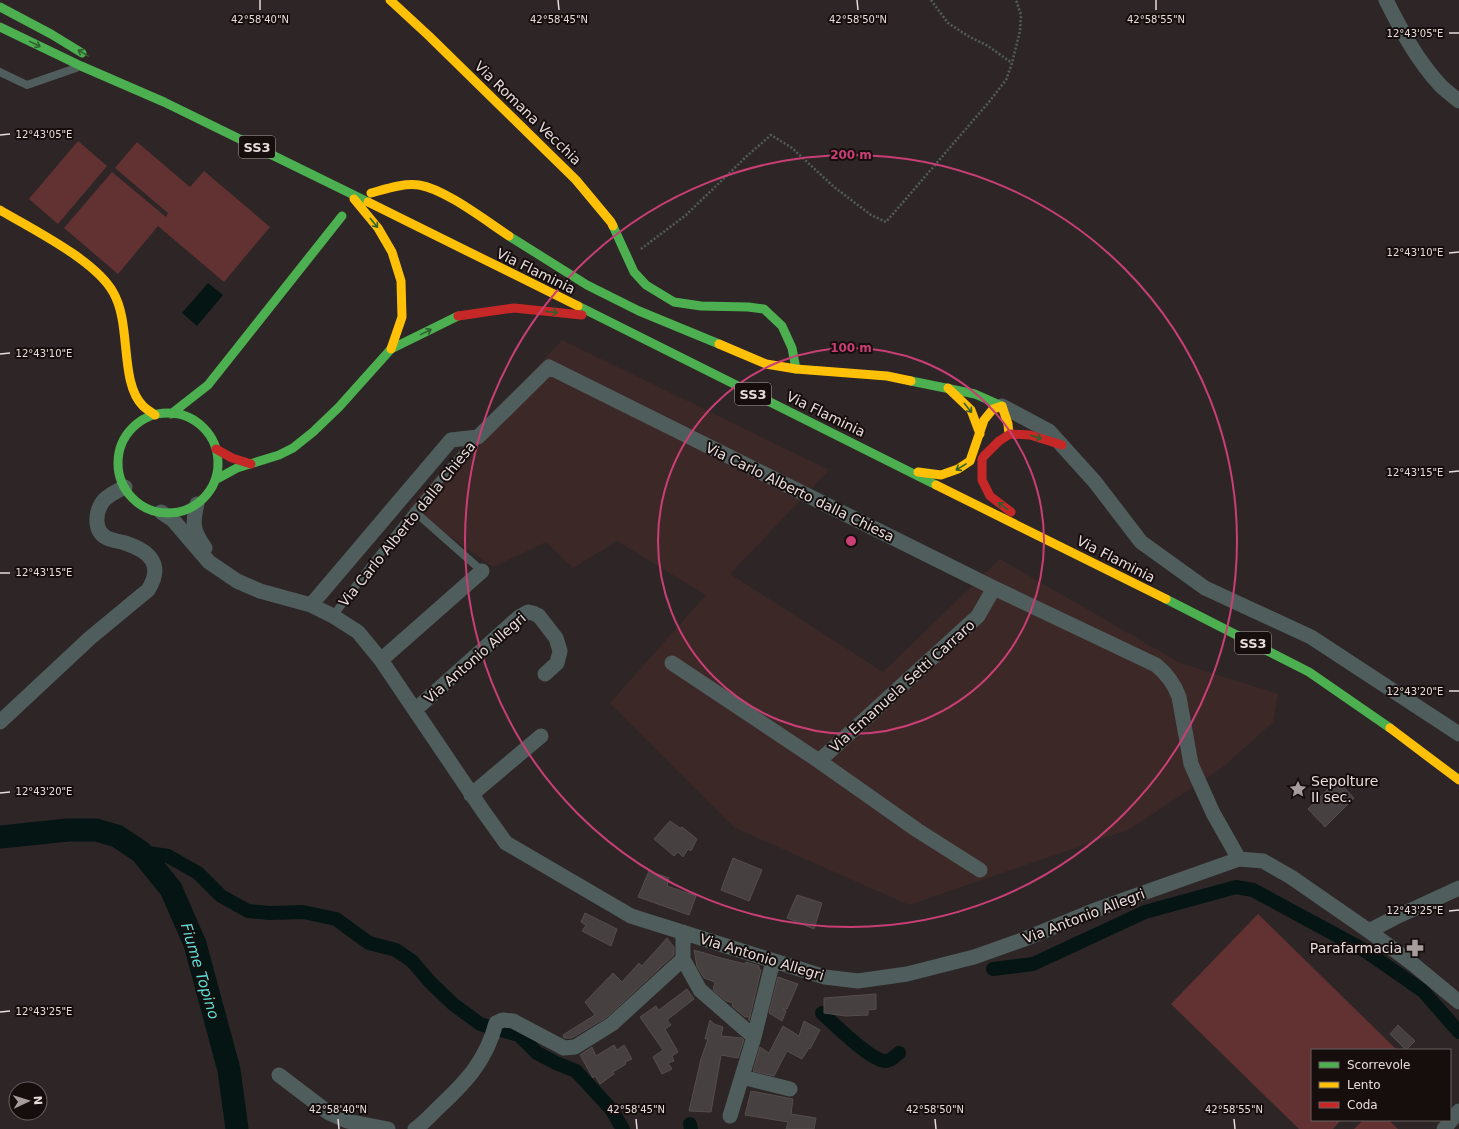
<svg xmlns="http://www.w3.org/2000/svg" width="1459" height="1129" font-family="'DejaVu Sans',sans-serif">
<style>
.built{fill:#3c2827}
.green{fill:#623132}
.water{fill:#041514}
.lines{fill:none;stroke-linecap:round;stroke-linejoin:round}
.canal{stroke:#041514;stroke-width:14}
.river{stroke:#041514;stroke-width:23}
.building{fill:#474040;stroke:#544d4c}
.path{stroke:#535c5c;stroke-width:2.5;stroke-dasharray:2 2;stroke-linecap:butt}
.lane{stroke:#4f5e5d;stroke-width:8}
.street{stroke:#4f5e5d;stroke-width:15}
.fast{stroke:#4caf50;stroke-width:9}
.slow{stroke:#ffc107;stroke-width:9}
.jam{stroke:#c62828;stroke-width:9}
.oneway{stroke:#305e2e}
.ticks{fill:none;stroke:#e7dcdc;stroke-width:1.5}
.ring{fill:none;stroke:#c93f75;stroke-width:2}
.labels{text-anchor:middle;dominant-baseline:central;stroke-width:4;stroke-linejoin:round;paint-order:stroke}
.shield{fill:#150e0d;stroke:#a89e9e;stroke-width:1}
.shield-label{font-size:13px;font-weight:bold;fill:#e7dcdc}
.street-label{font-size:14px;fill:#e7dcdc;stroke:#150e0d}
.poi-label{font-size:14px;fill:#e7dcdc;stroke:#150e0d;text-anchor:start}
.water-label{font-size:15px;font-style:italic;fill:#5dded8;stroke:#150e0d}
.ticks-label{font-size:10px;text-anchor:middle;fill:#e7dcdc;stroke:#150e0d;stroke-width:4;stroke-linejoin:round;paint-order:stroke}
.centre{fill:#c93f75;stroke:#150e0d;stroke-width:2}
.ring-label{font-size:12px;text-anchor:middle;font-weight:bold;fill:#c93f75;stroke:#150e0d;stroke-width:4;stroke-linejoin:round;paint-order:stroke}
</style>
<rect width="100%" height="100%" fill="#2e2626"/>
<path class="built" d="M562,340L829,470L730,574L883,672L1000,559L1180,663L1278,694L1273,722L1223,767L1130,829L909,905L735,828L610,703L706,595L617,541L573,568L546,542L493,567L408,507Z"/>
<path class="green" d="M78,141L107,166L58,224L29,199Z
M137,142L190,187L204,171L270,227L224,282L158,226L118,274L64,228L112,172L166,217L168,213L115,168Z
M1258,914L1397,1050H1312V1120H1341L1333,1129H1299L1171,1004Z
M1363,1120H1389L1398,1129H1354Z"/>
<path class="water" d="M208,283L223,295L197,326L182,313Z"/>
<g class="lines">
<path class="canal" d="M141,852L168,856L198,873L221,896L248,911L269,913L303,912L336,919L369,943L396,950L412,961L430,982L453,1004L480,1024L519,1035L537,1053L556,1063L576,1071L611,1109L623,1129
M993,969L1033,964L1145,912L1236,887L1253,890L1364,950L1423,991L1459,1032
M822,1013C834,1024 871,1061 886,1061C891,1061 895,1056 899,1053
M690,1124L691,1129"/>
<path class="river" d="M0,837L68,830H96L117,836L141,852L171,889L195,944L229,1070L237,1129"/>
</g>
<path class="building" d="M1337,780L1354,798L1325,827L1308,809Z
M670,821L680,828L682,827L697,839L691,851L688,849L683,857L678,852L674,856L654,839Z
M733,858L762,870L749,901L721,890Z
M649,871L669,878L667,886L696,896L689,915L638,897Z
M797,895L822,903L814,929L787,918Z
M585,913L617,929L611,946L582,931L586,925L581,922Z
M667,938L674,947V955L607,1017L572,1038H564L563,1035L595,1015L585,1002L613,973L622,982L639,963L642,966Z
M694,950L721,958L745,964L746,962L759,966V969L761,970L749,1021V1017H745L732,1006L733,1003L726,1001L713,990L715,982L704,978L697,967Z
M778,977L798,984L787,1009H783L786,1011L782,1021L769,1013Z
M687,989L694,999L667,1020L671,1025L665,1029L678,1052L672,1056L674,1061L668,1063L672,1069L662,1074L653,1057L663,1050L640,1017L656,1006L659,1010Z
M876,994V1009L868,1010V1015L846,1016L824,1013V998Z
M710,1020L714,1024L723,1027L721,1036L742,1038L744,1040L738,1058L721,1055L711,1112L689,1111L701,1059L708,1039H705Z
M804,1021L820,1030L810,1049L809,1048L802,1059L787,1051L774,1076L753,1071L760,1047L769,1053L783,1026L799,1036Z
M1398,1025L1415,1041L1406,1050L1390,1034Z
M614,1045L617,1050L624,1045L632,1059L625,1062L626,1064L613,1072L614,1074L600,1084L595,1076L593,1078L580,1055L592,1047L596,1056Z
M751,1091L793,1099L791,1114L816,1118L814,1129H786L788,1122L745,1115Z"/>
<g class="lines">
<path class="path" d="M931,0L948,23L968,36L988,46L1012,63
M641,249L686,215L748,155L771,135L792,148L834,187L871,215L886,222L989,102L1006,80L1012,63L1020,31L1021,15L1016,0"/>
<path class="lane" d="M0,72L27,85L76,68
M414,511L482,571
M333,616C364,574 396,533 429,493C445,474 460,455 478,438"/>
<path class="street" d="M1386,0C1401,30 1417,60 1440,85C1446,91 1453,96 1459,101
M1002,406L1049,431L1095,482L1141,542L1205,588L1311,637L1459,734
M197,504C192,524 193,531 205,548
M161,512L173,520L209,562L237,581L260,591L311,605L333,616L358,632L381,660L483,811L506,843L631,916L825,977L858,981L907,974L974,957L1022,940L1098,909L1239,859L1263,861L1291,877L1369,931L1413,964L1459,1002
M311,605L451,440L478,437L549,367L994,588L1156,665C1167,674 1174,683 1179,697L1191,764L1213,813L1239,859
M381,660L482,571
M672,663L819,761L917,830L980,870
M415,710L519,617L528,612L533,613L539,616L556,638L560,651L557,663L545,674
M0,722L90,638L148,590C164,565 150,551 125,543C119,541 113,541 107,538C93,531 95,511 104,500C110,494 117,491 125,487
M819,761L978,616L994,588
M471,795L541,736
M1369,931L1394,918L1459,888
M683,959L700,990L754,1037
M279,1075L329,1113L347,1121L388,1129
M742,1077L790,1089
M730,1116L754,1037L773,961
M415,1129C423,1124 431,1115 438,1108C466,1082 486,1061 496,1023L503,1020L513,1021L564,1048L575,1047L612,1024L683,959V932
M1444,1129L1459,1111"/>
<path class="fast" d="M0,7L51,34L82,53
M0,27L81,66L164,102L368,202
M613,226L634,272L646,285L674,302L701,306L748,307L764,309L782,326L792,348L796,369
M509,236L587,285L639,311L719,344
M578,306L936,485
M911,381L975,394L1002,406
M118 463a50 50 0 1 1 100 0a50 50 0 1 1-100 0Z
M171,414L208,385L342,216
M215,480L237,468L279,455L293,448L313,432L339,407L391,349L458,316
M1166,599L1309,672L1390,728"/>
<path class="slow" d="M390,0L429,36L576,180L611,222L613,226
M371,193C386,189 403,183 419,185C445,189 486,221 509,236
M354,199L378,228L392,252L401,281L402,317L391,349
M368,202L578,306
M0,210C32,229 95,260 113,292C132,324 119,382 143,406C146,409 151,412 155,415
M719,344L766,364L796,369L887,376L911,381
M948,388L971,410L980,434
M918,472L941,475L958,469L970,461L984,420L993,409L1002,406L1008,424L1009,434
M936,485L1166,599
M1390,728L1459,780"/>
<path class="jam" d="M458,316L514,308L582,315
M216,449L232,458L251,464
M1011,512L990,496L982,480V459L984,456L999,441L1010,434L1030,435L1062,445"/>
</g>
<defs><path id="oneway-shaft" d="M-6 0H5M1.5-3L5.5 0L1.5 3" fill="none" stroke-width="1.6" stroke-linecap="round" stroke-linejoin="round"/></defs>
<g class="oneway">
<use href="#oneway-shaft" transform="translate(35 44) rotate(26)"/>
<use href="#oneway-shaft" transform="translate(83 53) rotate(-149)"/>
<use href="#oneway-shaft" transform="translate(374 223) rotate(51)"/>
<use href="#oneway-shaft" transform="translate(552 312) rotate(6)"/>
<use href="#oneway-shaft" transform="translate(426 332) rotate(-26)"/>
<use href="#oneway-shaft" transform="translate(968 408) rotate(51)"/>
<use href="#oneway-shaft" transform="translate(1036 437) rotate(16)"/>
<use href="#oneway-shaft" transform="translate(961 467) rotate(149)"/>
<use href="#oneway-shaft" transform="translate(1003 506) rotate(-144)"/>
</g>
<path class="ticks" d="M260,0V10M558,0L559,10M857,0L858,10M1156,0V10M1449,33H1459M0,135L10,134M1449,253L1459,252M0,354L10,353M1449,472L1459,471M0,573H10M1449,691H1459M0,793L10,792M1449,911L1459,910M0,1012L10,1011M338,1119L339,1129M636,1119L637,1129M935,1119L936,1129M1234,1119L1235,1129"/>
<g class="ring">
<circle cx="851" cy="541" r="193"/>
<circle cx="851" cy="541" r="386"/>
</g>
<defs>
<g id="sight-bare" transform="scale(1.38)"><path d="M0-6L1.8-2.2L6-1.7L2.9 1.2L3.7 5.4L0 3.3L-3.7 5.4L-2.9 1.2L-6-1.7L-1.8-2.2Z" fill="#a69c9c" stroke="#150e0d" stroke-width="2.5" paint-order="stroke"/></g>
<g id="pharmacy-bare" transform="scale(1.38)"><path d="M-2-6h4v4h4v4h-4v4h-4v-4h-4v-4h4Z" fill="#a69c9c" stroke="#150e0d" stroke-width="2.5" paint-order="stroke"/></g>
</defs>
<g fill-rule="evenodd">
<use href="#sight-bare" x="1298" y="789"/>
<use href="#pharmacy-bare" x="1415" y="948"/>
</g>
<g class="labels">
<g class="shield">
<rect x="239" y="136" width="36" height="22" rx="3"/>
<rect x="735" y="383" width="36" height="22" rx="3"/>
<rect x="1235" y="632" width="36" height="22" rx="3"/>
</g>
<g class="shield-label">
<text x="257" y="147">SS3</text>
<text x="753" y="394">SS3</text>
<text x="1253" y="643">SS3</text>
</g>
<g class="street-label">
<text transform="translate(528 113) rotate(44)">Via Romana Vecchia</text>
<text transform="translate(536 271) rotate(26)">Via Flaminia</text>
<text transform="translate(826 414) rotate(26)">Via Flaminia</text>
<text transform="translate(800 492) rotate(26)">Via Carlo Alberto dalla Chiesa</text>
<text transform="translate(407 524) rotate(-51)">Via Carlo Alberto dalla Chiesa</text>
<text transform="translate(1116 559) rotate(27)">Via Flaminia</text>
<text transform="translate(475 658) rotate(-41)">Via Antonio Allegri</text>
<text transform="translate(902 686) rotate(-42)">Via Emanuela Setti Carraro</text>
<text transform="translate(1084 916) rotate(-21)">Via Antonio Allegri</text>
<text transform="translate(762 957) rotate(17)">Via Antonio Allegri</text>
</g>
<g class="poi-label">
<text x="1311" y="781">Sepolture<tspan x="1311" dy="16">II sec.</tspan></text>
<text x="1402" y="948" text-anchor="end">Parafarmacia</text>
</g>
<g class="water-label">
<text transform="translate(200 971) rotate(73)">Fiume Topino</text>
</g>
</g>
<g class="ticks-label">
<text x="260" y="23">42°58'40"N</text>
<text x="559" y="23">42°58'45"N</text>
<text x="858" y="23">42°58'50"N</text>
<text x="1156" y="23">42°58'55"N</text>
<text x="1415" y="37">12°43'05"E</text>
<text x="44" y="138">12°43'05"E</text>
<text x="1415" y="256">12°43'10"E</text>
<text x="44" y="357">12°43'10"E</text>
<text x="1415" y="476">12°43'15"E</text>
<text x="44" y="576">12°43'15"E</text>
<text x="1415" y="695">12°43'20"E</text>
<text x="44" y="795">12°43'20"E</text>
<text x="1415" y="914">12°43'25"E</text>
<text x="44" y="1015">12°43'25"E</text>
<text x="338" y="1113">42°58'40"N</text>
<text x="636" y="1113">42°58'45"N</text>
<text x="935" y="1113">42°58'50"N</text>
<text x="1234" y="1113">42°58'55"N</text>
</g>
<circle cx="851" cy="541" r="6" class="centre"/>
<g class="ring-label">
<text x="851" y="159">200 m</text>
<text x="851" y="352">100 m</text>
</g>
<rect x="1311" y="1049" width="140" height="72" fill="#150e0d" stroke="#696060"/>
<rect x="1319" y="1062" width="20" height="6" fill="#4caf50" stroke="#696060"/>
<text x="1347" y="1069" font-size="12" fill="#e7dcdc">Scorrevole</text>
<rect x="1319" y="1082" width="20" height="6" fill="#ffc107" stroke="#696060"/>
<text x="1347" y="1089" font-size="12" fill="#e7dcdc">Lento</text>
<rect x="1319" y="1102" width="20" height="6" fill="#c62828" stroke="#696060"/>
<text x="1347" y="1109" font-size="12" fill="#e7dcdc">Coda</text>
<g transform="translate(28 1101) rotate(86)"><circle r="19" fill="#150e0d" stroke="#696060"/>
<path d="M0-3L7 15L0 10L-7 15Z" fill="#a69c9c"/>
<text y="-6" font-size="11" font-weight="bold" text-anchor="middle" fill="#e7dcdc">N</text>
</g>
</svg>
